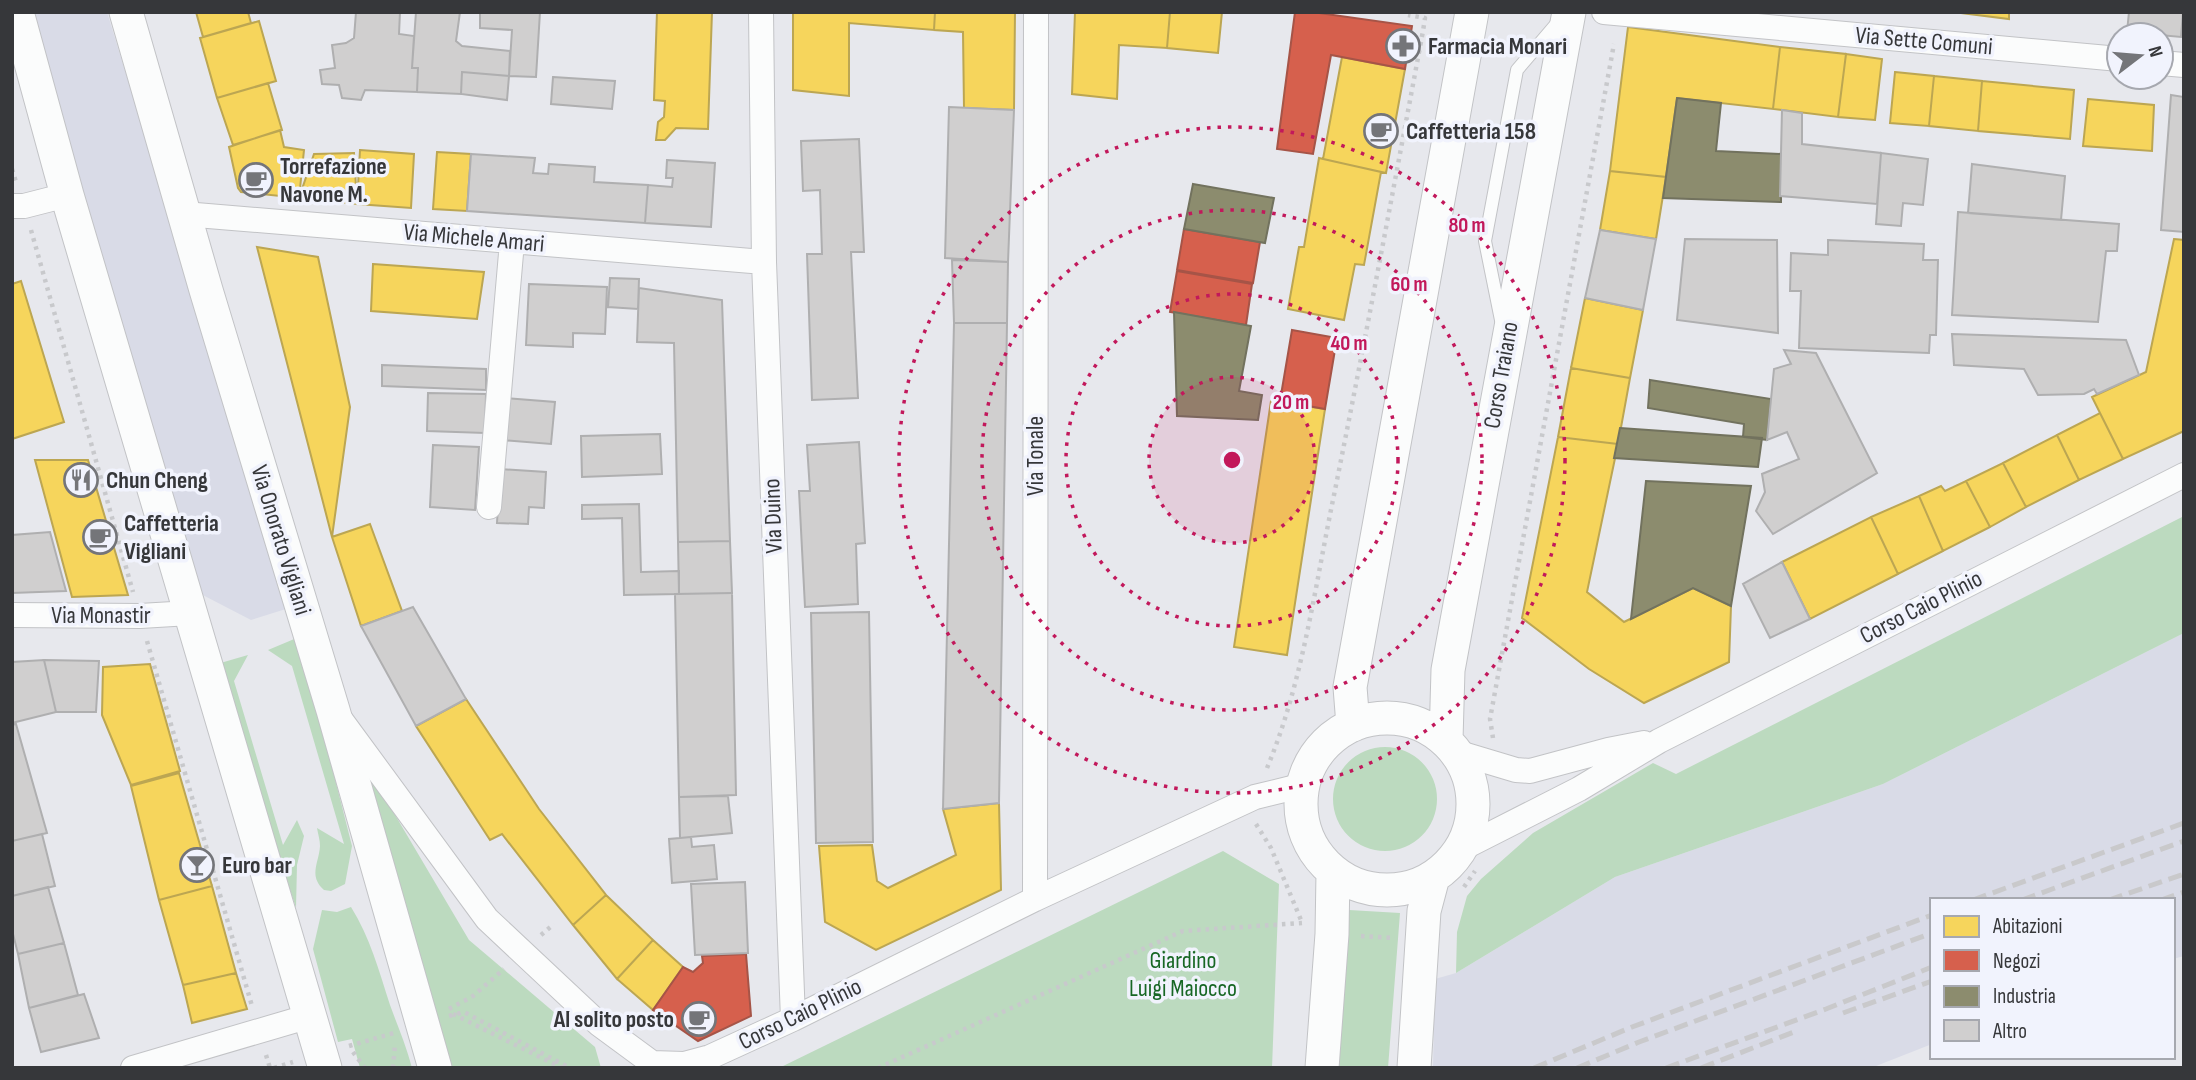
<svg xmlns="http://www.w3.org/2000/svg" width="2196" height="1080" font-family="'Sofia Sans Condensed',sans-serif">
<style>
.built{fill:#d9dbe7}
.green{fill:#bcdabf}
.homes{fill:#f6d55c;stroke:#bca652;stroke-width:2}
.shops{fill:#d6604d;stroke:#a65447;stroke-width:2}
.industry{fill:#8c8c6e;stroke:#72725e;stroke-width:2}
.building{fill:#d0cfcf;stroke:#afafb0;stroke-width:2}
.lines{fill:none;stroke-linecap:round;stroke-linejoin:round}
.service-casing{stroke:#c2c3c6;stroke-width:14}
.minor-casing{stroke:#c2c3c6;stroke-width:26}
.secondary-casing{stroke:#c2c3c6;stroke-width:35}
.path{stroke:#c8c9cc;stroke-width:4.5;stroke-dasharray:3.5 5;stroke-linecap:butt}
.service{stroke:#fbfcfc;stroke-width:12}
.minor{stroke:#fbfcfc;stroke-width:24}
.secondary{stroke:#fbfcfc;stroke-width:33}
.rail{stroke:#c9c9cb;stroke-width:5;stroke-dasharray:14 7;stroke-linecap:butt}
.ring{fill:none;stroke:#c2185b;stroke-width:3.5;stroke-dasharray:3.5 7}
.labels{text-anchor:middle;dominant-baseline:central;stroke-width:7;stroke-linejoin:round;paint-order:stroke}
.street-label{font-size:24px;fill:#36373a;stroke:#f1f3fd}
.poi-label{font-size:24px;font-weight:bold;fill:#36373a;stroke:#f1f3fd;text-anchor:start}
.park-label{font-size:24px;fill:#176724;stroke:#f1f3fd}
.centre{fill:#c2185b;stroke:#f1f3fd;stroke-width:3.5}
.ring-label{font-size:21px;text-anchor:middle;font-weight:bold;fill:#c2185b;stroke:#f1f3fd;stroke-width:7;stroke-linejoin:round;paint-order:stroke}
</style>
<rect width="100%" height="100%" fill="#e7e8ed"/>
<path class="built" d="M30,12H107L289,608L251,620L195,591Z
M2184,633V956L2173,959V900H1932V1044L1871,1068H1433L1435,979L1456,973L1615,877L1883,784Z"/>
<path class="green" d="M2184,516V633L1883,784L1615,877L1456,973L1457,932L1467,896L1481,879L1533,833L1653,763L1676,774Z
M299,637L352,846L345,884L331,891L324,890C308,876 319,863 320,846C320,840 318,834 317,828L344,844L292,666L268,650Z
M248,655L234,681L283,845L297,820L304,836L297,865L296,908L217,664Z
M333,710L469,940L595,1047L601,1068H435Z
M1333 799a52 52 0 1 1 104 0a52 52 0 1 1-104 0Z
M1223,851L1279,884L1272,1068H779Z
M351,907C370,937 379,971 390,1005C398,1027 406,1045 412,1068H360L352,1039L338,1042L313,949L322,910L337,912Z
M1349,910L1400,913L1388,1068H1339Z"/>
<path class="homes" d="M196,12H248L251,23L203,37Z
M657,12H712L708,129L676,128L665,140H656L658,122L664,117L665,101L654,100Z
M793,12H935L934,30L849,23V96L793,90Z
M935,12H1015L1014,110L964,108L963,32L934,30Z
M1075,12H1170L1167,48L1119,45L1117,99L1072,94Z
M1170,12H1222L1218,53L1167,48Z
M1953,12H2009V19Z
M259,21L276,81L217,98L200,38Z
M1628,27L1780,47L1773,109L1677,98L1666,177L1610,171Z
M1780,47L1846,54L1838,117L1773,109Z
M1846,54L1882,59L1875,120L1838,117Z
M1342,57L1405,69L1386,173L1323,159Z
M1895,72L1934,76L1929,126L1890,123Z
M1934,76L1982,81L1978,131L1929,126Z
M1982,81L2074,90L2070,139L1978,131Z
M268,83L282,130L233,145L217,98Z
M2088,99L2154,105L2152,151L2083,146Z
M280,130L284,147L304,150L299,198L241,192L238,188L229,147Z
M360,150L414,154L411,208L357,204Z
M437,152L471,154L467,211L433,209Z
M354,153L357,204L299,198L314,154Z
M1319,158L1381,172L1364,265L1355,264L1344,320L1288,309L1299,247H1304Z
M1610,171L1666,177L1656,239L1600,230Z
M2174,239L2184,240V431L2123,459L2092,397L2146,372Z
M257,247L318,257L350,407L332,537Z
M373,264L484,272L477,319L371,311Z
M21,281L64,422L12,439V284Z
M1585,298L1643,310L1630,378L1571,368Z
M1571,368L1630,378L1618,444L1558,437Z
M1271,401L1325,409L1287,655L1234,647Z
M2100,413L2123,459L2079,480L2057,435Z
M2057,435L2079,480L2026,507L2003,463Z
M1558,437L1618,444L1587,592L1624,622L1693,588L1731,606L1729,662L1644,703L1589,669L1522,618Z
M35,460H88L128,595L72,597Z
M2003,463L2026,507L1990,527L1966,481Z
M1966,481L1990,527L1943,551L1919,496L1941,486L1945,491Z
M1919,496L1943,551L1898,574L1871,517Z
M1871,517L1898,574L1810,619L1782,562Z
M370,524L402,611L361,626L332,537Z
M150,664L180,771L131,785L102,715L103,667Z
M466,699L539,809L606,895L573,925L502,834L490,840L416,726Z
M179,773L212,886L159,900L131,786Z
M999,803L1001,890L876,950L825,922L819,846L872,845L877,881L888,888L956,855L943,809Z
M212,886L236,973L183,985L159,900Z
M606,895L653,940L617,979L573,925Z
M653,940L683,967L653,1010L617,979Z
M236,973L247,1009L192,1023L183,985Z"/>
<path class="shops" d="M1295,12H1312L1412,26L1405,69L1331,55L1313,154L1277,149Z
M1184,229L1260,242L1253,283L1177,270Z
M1177,271L1252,284L1246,325L1170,312Z
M1292,330L1337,338L1325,409L1280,401Z
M746,954L751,1016L698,1041L653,1010L683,967L693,972L703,963L702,956Z"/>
<path class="industry" d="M1677,98L1721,103L1716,151L1781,154V202L1663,198Z
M1193,184L1274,198L1265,243L1184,229Z
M1174,312L1251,326L1239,391L1262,395L1258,420L1177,416Z
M1650,380L1771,399L1767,440L1743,437L1744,424L1648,408Z
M1620,428L1762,438L1758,467L1614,458Z
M1646,481L1751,486L1731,606L1693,588L1631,619Z"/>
<path class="building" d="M356,12H400L399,34L414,36L412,68H418L417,92L365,90L361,100L342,98L339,85L322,84L320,70L335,68L332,45L346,43L354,38Z
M416,12H460L456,41L462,46L510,51L509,76L462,72L461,94L417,92L418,68H412Z
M480,12H540L536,77L509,76L512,30L480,28Z
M2129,12H2183L2181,37L2127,32Z
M462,72L509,76L507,100L461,94Z
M553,77L615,81L612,109L551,104Z
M2171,95L2184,97V232L2161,230Z
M949,107L1014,110L1008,262L945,258Z
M1782,110L1802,113V144L1881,153L1877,204L1780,196Z
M859,139L864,252H851L858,398L812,400L807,254H822L820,190L803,191L801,141Z
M1881,153L1928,159L1923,205L1903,203L1901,226L1876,224Z
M471,154L535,158L533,173L548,174L549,164L595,167L594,182L648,185L645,223L467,211Z
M667,160L715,163L711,227L645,223L648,185L672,187L673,178H666Z
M1972,164L2065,176L2061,220L1968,213Z
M1958,212L2119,224L2117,251H2106L2098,322L1952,315Z
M1600,230L1656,239L1643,310L1585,298Z
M1685,239L1777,240L1778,333L1677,320Z
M1828,240L1924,244L1923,260H1938L1936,335H1930L1929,353L1799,348L1801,291H1790L1791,253L1828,255Z
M952,260L1008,262L1007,323H954Z
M610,278L639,279L638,309L608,307Z
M529,284L607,287L605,334L573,333V347L526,345Z
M639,288L722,300L730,541L678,542L674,343L637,342Z
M954,323H1007L999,803L943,809Z
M1952,334L2126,340L2139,375L2097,394L2094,389L2084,394L2038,395L2024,369L1954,365Z
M1784,350L1816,353L1877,473L1773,534L1756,511L1765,492L1762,474L1799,459L1787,432L1767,440L1774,369L1791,364Z
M382,365L486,369V390L382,386Z
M428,393L486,394L485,433L427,431Z
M505,398L555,402L551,444L502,440Z
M660,434L662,474L582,477L581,436Z
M859,442L865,543L856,544L858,604L805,607L799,491H810L807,445Z
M433,445L479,447L475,510L430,507Z
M500,469L546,472L544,508L529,507L528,524L497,523Z
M639,504L641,572L679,571V594L624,595L622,518L582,519V505Z
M50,532L66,591L12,593V535Z
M730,541L732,593L679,594L678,542Z
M1782,562L1810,619L1770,638L1743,584Z
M732,593L736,795L679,797L675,594Z
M413,607L466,699L416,726L361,626Z
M869,612L873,842L816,843L811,613Z
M44,660L99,661L96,712H56Z
M44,660L56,712L12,723V662Z
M16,724L47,833L12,841V725Z
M728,796L732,833L680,838L679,797Z
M42,834L55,886L12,896V841Z
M691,837L692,847L714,845L717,879L672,883L669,839Z
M745,882L748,953L695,955L691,884Z
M48,887L64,943L18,954L12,930V896Z
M64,943L78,995L29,1008L18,954Z
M84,994L99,1038L41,1052L29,1008Z"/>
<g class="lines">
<g class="service-casing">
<path id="service" d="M1501,320L1485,241L1517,70L1558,22"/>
</g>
<g class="minor-casing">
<path id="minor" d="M761,12L764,262L793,1019
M1604,12L2119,59
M2161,63L2184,65
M12,206H24L67,195
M184,214L764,262
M489,507L512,242
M12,615L140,616L190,613
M341,720L487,919L599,1024L652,1063L684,1064L710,1057L793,1019L1035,899L1255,797L1304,785
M1456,752L1516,770L1530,771L1608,750L1644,743
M1461,849L1579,789L1659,741L2184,475
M1035,899L1036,12
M133,1068L310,1016"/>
</g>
<g class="secondary-casing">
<path id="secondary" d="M17,12L67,195L325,1068
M126,12L206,290L333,710L435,1068
M1301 804a86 86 0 1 1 172 0a86 86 0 1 1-172 0Z
M1353,725L1350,687L1356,654L1472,12
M1446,740L1448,670L1569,12
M1322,1068L1332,934L1333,873
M1414,1068L1424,911L1433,877"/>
</g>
<path class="path" d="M12,169L16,182
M31,230L133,592
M147,641L252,1006
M1493,738L1490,719L1614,44
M1267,768C1303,682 1315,586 1334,495C1365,341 1394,186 1423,31L1425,18L1408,15
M1256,824L1271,848L1301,920
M1464,887L1475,871
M541,935L554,924
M1361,936L1395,938
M449,1009L473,996L504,969
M453,1014L562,1068
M449,1016L464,1012L570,1068
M349,1046L394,1033
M353,1052L365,1068
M266,1055L270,1068
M274,1068L293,1062
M393,1068L395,1044
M878,1068L1183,931L1302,923"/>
<use href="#service" class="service"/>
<use href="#minor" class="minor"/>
<use href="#secondary" class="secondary"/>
<path class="rail" d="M1973,900L2184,823
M2022,900L2184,841
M2109,900L2184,874
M2161,900L2184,892
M1843,1013L1932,981
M1534,1068L1632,1027L1932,915
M1577,1068L1639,1042L1932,933
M1666,1068L1826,1009L1932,967
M1701,1068L1794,1032"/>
</g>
<circle cx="1232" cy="460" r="83" fill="#c2185b" fill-opacity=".12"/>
<g class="ring">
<circle cx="1232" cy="460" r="83"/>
<circle cx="1232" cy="460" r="166"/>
<circle cx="1232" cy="460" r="250"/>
<circle cx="1232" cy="460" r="333"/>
</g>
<defs>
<g id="pharmacy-ring" transform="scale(1.75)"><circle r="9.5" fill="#f1f3fd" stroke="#747579" stroke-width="1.5"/><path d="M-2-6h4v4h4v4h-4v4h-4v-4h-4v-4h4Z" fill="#747579"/></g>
<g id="cafe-ring" transform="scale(1.75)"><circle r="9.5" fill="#f1f3fd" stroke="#747579" stroke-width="1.5"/><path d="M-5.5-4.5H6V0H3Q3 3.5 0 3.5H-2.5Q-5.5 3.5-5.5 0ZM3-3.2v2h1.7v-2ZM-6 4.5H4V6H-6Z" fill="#747579"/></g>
<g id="restaurant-ring" transform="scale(1.75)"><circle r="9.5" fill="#f1f3fd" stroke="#747579" stroke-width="1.5"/><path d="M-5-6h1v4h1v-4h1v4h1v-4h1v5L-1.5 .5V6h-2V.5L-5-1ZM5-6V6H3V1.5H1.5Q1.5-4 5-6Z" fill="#747579"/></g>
<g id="bar-ring" transform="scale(1.75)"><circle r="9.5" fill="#f1f3fd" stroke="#747579" stroke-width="1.5"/><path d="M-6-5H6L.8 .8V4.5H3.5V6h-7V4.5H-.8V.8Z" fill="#747579"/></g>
</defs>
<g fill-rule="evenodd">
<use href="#pharmacy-ring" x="1403" y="46"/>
<use href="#cafe-ring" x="1381" y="131"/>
<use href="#cafe-ring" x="256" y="180"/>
<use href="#restaurant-ring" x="81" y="480"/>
<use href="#cafe-ring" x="100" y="537"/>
<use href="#bar-ring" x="197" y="865"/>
<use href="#cafe-ring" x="699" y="1019"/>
</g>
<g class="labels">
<g class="street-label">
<text transform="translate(1924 41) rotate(5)">Via Sette Comuni</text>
<text transform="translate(474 238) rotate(5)">Via Michele Amari</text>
<text transform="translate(1501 375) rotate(-80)">Corso Traiano</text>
<text transform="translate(1035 456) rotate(-90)">Via Tonale</text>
<text transform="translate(773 516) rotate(-92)">Via Duino</text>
<text transform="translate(281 540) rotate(73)">Via Onorato Vigliani</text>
<text transform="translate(1921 607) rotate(-27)">Corso Caio Plinio</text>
<text x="101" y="615">Via Monastir</text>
<text transform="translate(800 1014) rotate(-26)">Corso Caio Plinio</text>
</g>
<g class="poi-label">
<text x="1428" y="46">Farmacia Monari</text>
<text x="1406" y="131">Caffetteria 158</text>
<text x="280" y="166">Torrefazione<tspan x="280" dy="28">Navone M.</tspan></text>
<text x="106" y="480">Chun Cheng</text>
<text x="124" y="523">Caffetteria<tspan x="124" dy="28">Vigliani</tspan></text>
<text x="222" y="865">Euro bar</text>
<text x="674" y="1019" text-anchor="end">Al solito posto</text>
</g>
<g class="park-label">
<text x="1183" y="960">Giardino<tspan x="1183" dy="28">Luigi Maiocco</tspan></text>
</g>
</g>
<circle cx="1232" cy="460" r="10" class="centre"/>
<g class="ring-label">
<text x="1467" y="232">80 m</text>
<text x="1409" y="291">60 m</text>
<text x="1349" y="350">40 m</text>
<text x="1291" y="409">20 m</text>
</g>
<rect width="2196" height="1080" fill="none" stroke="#36373a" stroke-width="28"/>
<rect x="1930" y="898" width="245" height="161" fill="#f1f3fd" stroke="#a6a8af" stroke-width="2"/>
<rect x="1944" y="916" width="35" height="21" fill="#f6d55c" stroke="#a6a8af" stroke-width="2"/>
<text x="1993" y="933" font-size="21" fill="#36373a">Abitazioni</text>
<rect x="1944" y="950" width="35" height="21" fill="#d6604d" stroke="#a6a8af" stroke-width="2"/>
<text x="1993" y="968" font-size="21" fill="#36373a">Negozi</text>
<rect x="1944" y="986" width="35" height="21" fill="#8c8c6e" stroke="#a6a8af" stroke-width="2"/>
<text x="1993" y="1003" font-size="21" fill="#36373a">Industria</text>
<rect x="1944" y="1020" width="35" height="21" fill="#d0cfcf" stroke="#a6a8af" stroke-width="2"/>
<text x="1993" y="1038" font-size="21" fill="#36373a">Altro</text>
<g transform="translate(2140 56) rotate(74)"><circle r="33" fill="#f1f3fd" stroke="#a6a8af" stroke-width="2"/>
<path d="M0-5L12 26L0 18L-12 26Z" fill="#747579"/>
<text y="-10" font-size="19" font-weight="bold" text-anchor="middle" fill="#36373a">N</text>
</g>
</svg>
